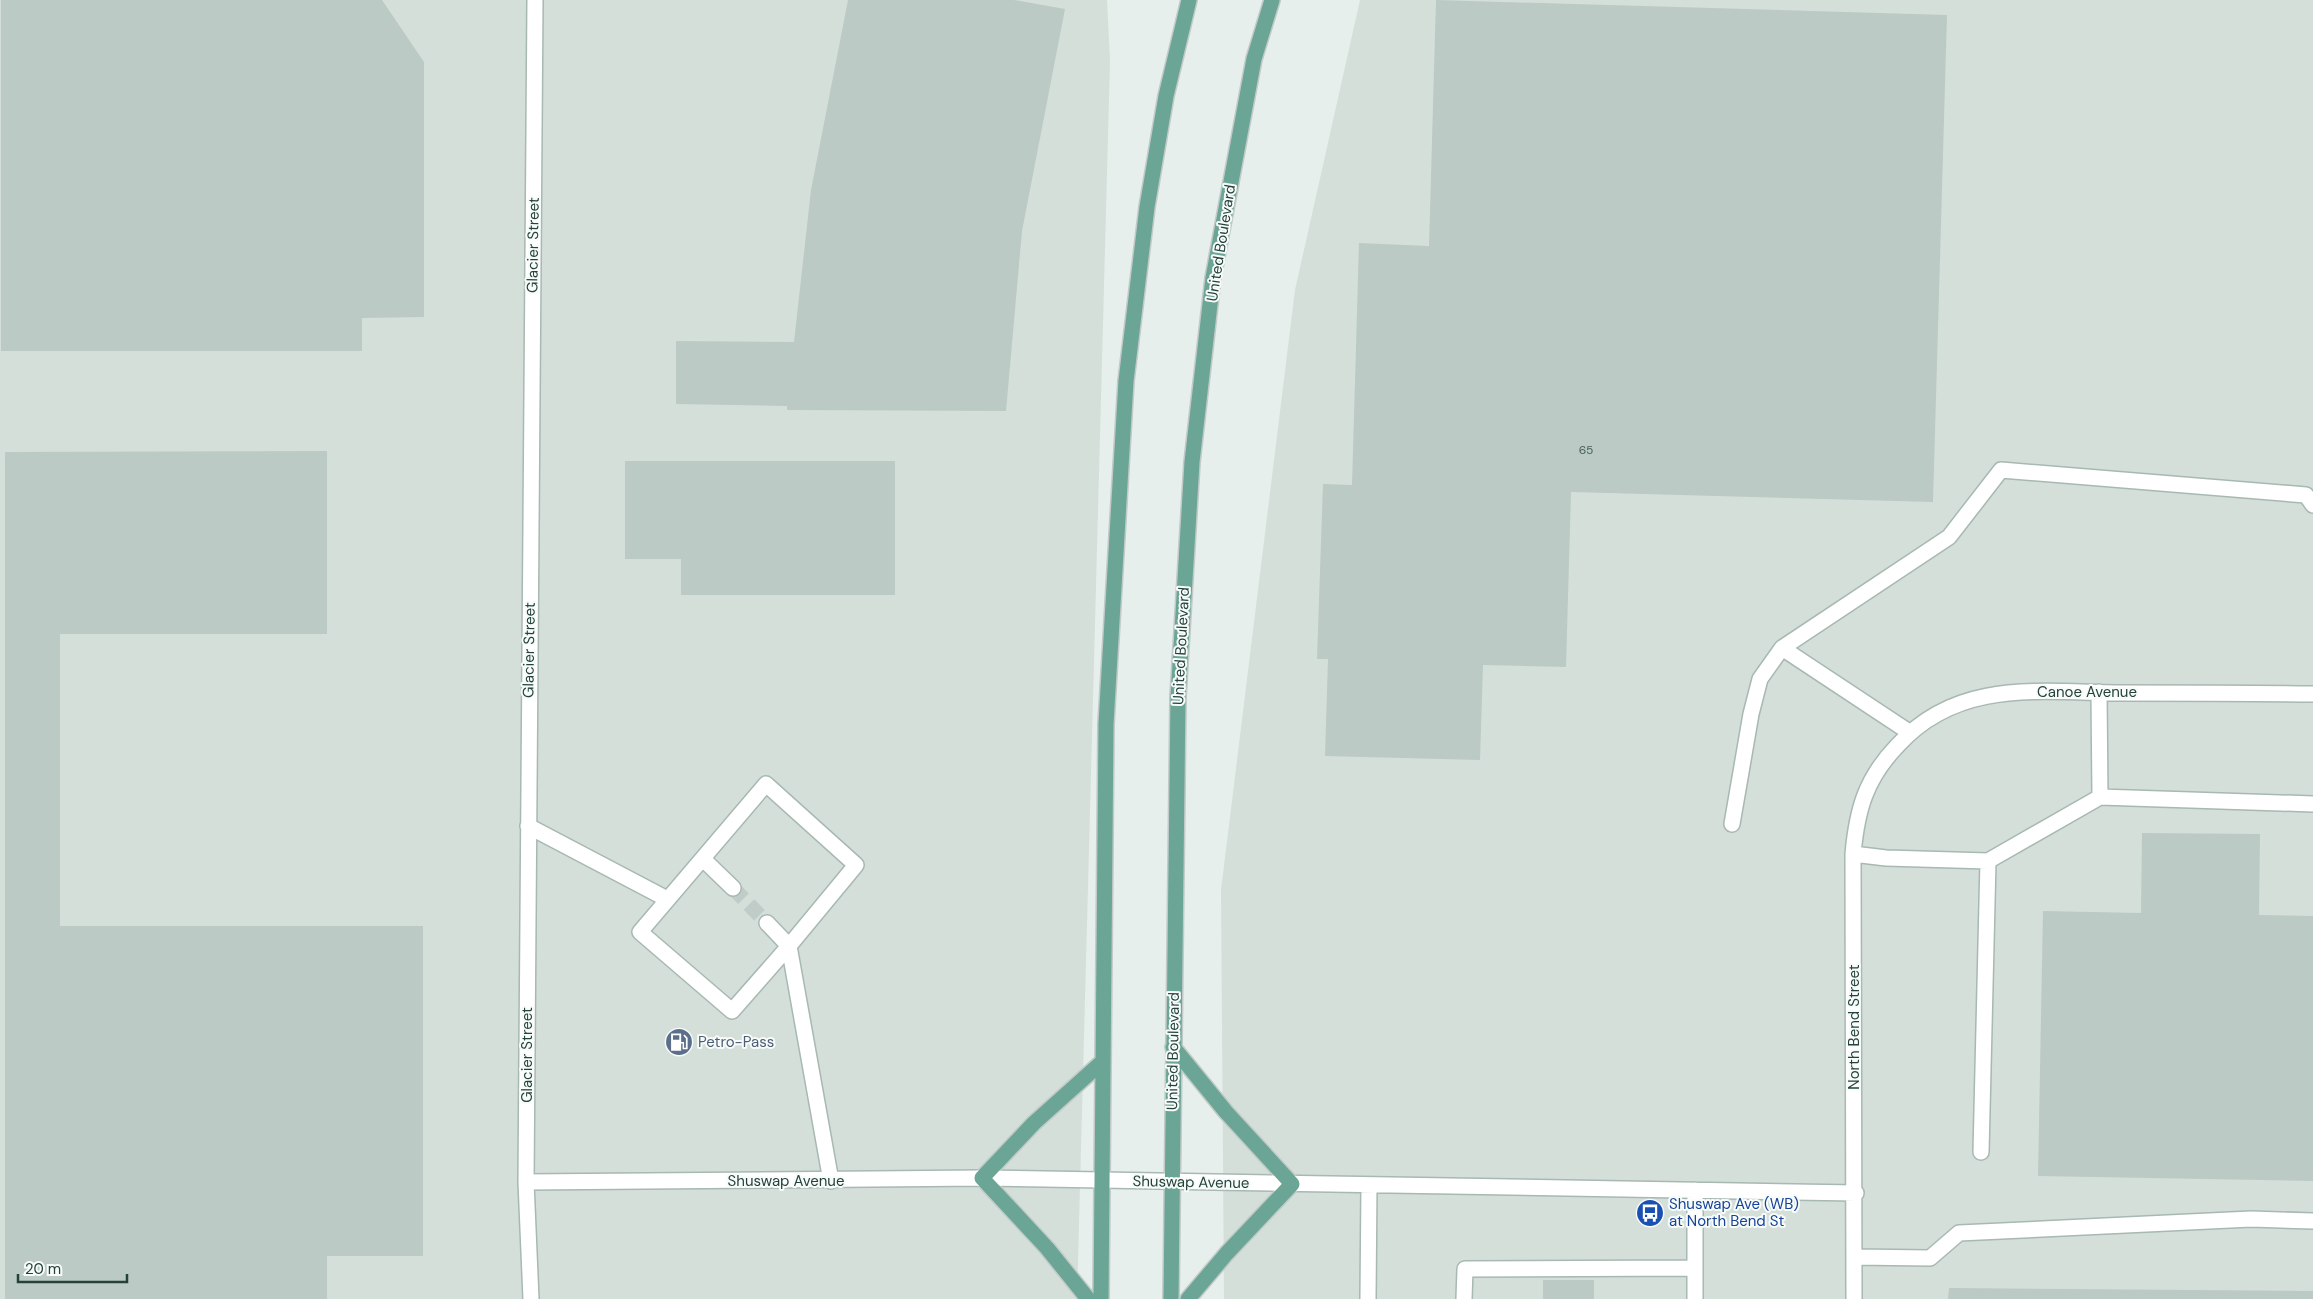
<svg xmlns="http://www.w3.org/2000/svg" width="2313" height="1299" font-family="'DM Sans',sans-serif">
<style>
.built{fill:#d4dfda}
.building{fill:#bbcac4}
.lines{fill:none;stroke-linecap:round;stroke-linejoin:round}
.minor-tunnel{stroke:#bfccc8;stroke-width:15;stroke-dasharray:15 8;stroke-linecap:butt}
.minor-casing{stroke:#a8b8b2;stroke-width:18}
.major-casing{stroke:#c2cac8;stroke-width:18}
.minor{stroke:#fff;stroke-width:15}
.major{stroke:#6aa596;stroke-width:15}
.labels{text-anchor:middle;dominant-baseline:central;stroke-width:4;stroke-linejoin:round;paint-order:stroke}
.number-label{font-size:12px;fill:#4a645c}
.street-label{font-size:15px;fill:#24423a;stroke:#f7fbf9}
.service-label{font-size:15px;fill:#4e5e75;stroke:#f7fbf9;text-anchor:start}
.transit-label{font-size:15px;fill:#164399;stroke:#f7fbf9;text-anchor:start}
</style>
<rect width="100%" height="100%" fill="#e6efeb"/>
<path class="built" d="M0,0H1107L1110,61L1077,1299H0Z
M1360,0H2313V1299H1224L1221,890L1295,290Z"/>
<path class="building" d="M1,0H382L424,62V317L362,318V351H1Z
M848,0H1014L1065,9L1022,231L1006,411L787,410V406L676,404V341L794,342L811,190Z
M1436,0L1947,15L1933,502L1571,492L1566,667L1483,665L1480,760L1325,756L1328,659H1317L1323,484L1352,485L1359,243L1429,246Z
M327,451V634H60V926H423V1256H327V1299H5V452Z
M625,461H895V595H681V559H625Z
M2142,833L2260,834L2259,915L2313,916V1181L2038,1176L2043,911L2141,913Z
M1543,1280H1594V1299H1543Z
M1949,1288L2313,1291V1299H1948Z"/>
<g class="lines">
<path class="minor-tunnel" d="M733,888L767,923"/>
<g class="minor-casing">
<path id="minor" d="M1782,648L1949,537L2001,470L2306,495L2313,505
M2099,692L2100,797
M766,784L856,865L789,946L732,1011L640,932Z
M1732,824L1751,714L1760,679L1782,648L1909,732
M528,826L667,899
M1853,854L1886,858L1988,861
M703,859L733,888
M767,923L789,946L831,1181
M1981,1152L1988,861L2100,797L2313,804
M526,1182L982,1178L1856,1193
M1695,1190V1299
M1855,1257L1930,1258L1959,1233L2251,1219L2313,1221
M531,1299L526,1182L535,0
M1368,1299L1369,1185
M1464,1299L1465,1269L1695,1268
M1854,1299L1853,854C1857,809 1866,778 1898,745C1958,679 2039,692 2120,693C2185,693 2249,693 2313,694"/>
</g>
<g class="major-casing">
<path id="major" d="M1173,1047L1226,1112L1292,1184L1227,1253L1188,1299
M1088,1299L1047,1248L982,1178L1034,1123L1102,1062
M1101,1299L1106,724L1126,381L1147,207L1166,96L1189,0
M1171,1299L1178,697L1192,462L1213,278L1254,59L1272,0"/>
</g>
<use href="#minor" class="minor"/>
<use href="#major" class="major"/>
</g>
<defs>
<g id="fuel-disc" transform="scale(1.4375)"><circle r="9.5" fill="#5c6f8a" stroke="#f7fbf9"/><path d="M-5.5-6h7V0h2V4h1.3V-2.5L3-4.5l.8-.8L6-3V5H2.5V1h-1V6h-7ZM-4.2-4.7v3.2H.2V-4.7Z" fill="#fff"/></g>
<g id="bus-disc" transform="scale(1.4375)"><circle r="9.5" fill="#1a4fb4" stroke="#f7fbf9"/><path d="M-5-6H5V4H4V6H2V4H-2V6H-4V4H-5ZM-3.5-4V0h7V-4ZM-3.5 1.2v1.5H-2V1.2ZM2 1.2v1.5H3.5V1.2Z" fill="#fff"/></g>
</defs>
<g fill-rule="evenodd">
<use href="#fuel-disc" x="679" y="1042"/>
<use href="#bus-disc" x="1650" y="1213"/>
</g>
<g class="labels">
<g class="number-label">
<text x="1586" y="450">65</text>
</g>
<g class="street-label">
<text transform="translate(1221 243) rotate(-81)">United Boulevard</text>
<text transform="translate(533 245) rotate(-89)">Glacier Street</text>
<text transform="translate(1181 646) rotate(-87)">United Boulevard</text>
<text transform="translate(529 650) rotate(-89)">Glacier Street</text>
<text x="2087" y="692">Canoe Avenue</text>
<text transform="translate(1854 1027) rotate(-90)">North Bend Street</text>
<text transform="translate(1173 1051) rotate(-89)">United Boulevard</text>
<text transform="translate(527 1055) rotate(-90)">Glacier Street</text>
<text x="786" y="1181">Shuswap Avenue</text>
<text transform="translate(1191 1182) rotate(1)">Shuswap Avenue</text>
</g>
<g class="service-label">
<text x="698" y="1042">Petro-Pass</text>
</g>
<g class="transit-label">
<text x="1669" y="1204">Shuswap Ave (WB)<tspan x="1669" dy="17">at North Bend St</tspan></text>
</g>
</g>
<path d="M18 1274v8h109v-8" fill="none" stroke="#24423a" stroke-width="2.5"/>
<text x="25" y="1274" font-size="15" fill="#24423a" stroke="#f7fbf9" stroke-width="4" paint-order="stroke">20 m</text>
</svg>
